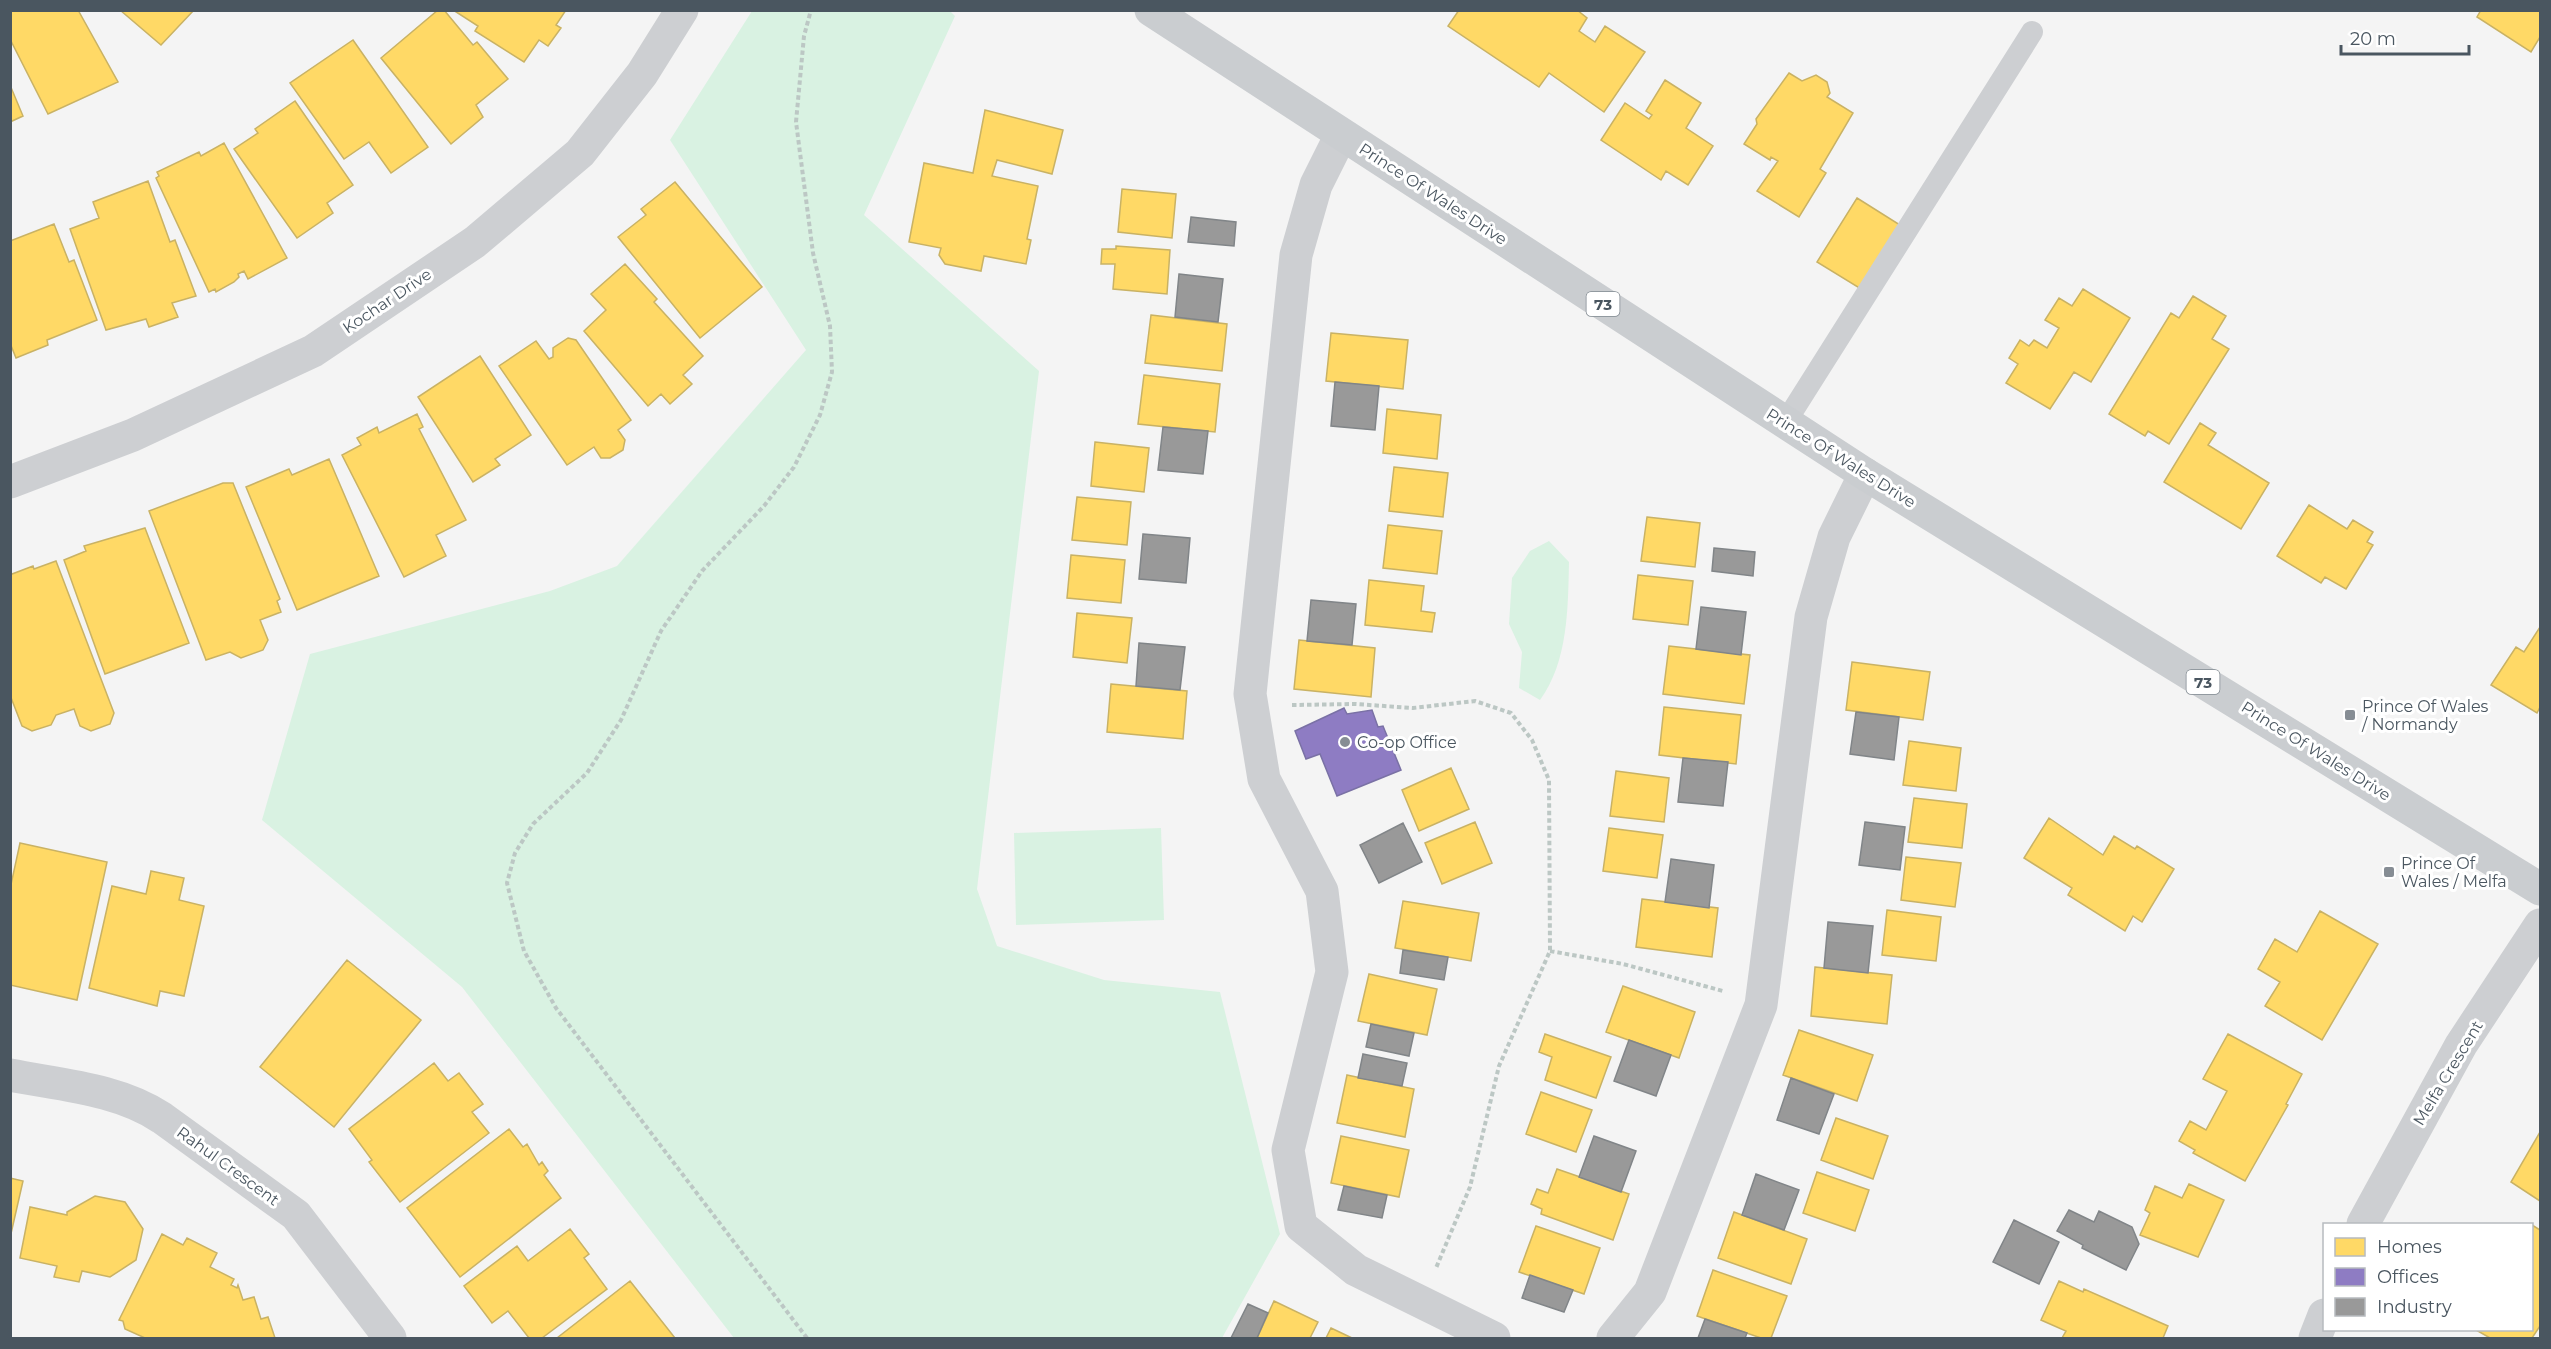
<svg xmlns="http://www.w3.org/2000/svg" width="2551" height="1349" font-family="Montserrat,sans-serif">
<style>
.green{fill:#d9f2e2}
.homes{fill:#ffd966;stroke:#c9b264;stroke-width:1.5}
.offices{fill:#8e7cc3;stroke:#7a71a5;stroke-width:1.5}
.industry{fill:#999;stroke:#818588;stroke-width:1.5}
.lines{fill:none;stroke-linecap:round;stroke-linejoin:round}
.path{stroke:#bcc7c4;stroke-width:4;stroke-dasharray:4.5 3;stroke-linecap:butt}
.lane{stroke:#cdcfd2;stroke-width:22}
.street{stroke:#cdcfd2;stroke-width:33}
.primary{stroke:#cacdd0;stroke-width:33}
.poi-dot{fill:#868d94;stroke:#fff;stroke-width:2}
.labels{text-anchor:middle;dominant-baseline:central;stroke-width:6;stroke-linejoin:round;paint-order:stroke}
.shield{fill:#fff;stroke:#808990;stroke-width:1.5}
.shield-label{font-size:15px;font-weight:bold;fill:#4a5660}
.street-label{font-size:16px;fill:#4a5660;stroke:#fff}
.poi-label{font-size:16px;fill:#4a5660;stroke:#fff;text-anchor:start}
</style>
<rect width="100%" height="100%" fill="#f4f4f4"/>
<path class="green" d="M752,11L949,10L955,16L864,215L1039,371L977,889L997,946L1104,980L1220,992L1280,1234L1222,1338H734L462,987L262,820L310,654L550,591L617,566L806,350L670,140Z
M1549,541L1569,562C1568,608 1568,662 1540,700L1519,688L1522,652L1509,624L1512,578L1530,551Z
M1161,828L1164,920L1016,925L1014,833Z"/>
<path class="homes" d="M10,10H78L118,82L48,114L10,39Z
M120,10H194L161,45Z
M438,10H444L473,45L477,42L508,79L476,105L483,117L451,144L381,58Z
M453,10H566L556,25L561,28L548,46L539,40L524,62L475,31L478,26Z
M1459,10H1577L1587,18L1579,31L1595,42L1605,26L1645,52L1604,112L1549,73L1539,87L1448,26Z
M2481,10H2540V37L2531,52L2477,17Z
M353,40L428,147L391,173L369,142L344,159L290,83Z
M1789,73L1802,81L1816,75L1827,82L1830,93L1827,97L1853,113L1820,169L1826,173L1799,217L1757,191L1778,161L1771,157L1770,160L1744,144L1757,124L1756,119Z
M1665,80L1701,103L1686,128L1713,146L1688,185L1666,171L1661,180L1601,140L1625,103L1649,119L1652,115L1646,111Z
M10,85L23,116L10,122Z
M295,101L353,185L327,203L333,213L297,238L234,149L258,133L255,129Z
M985,110L1063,130L1052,174L997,160L992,176L1038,186L1027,239L1031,240L1026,264L984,256L981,271L945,264L939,255L941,248L909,242L924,163L973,173Z
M224,143L287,258L248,279L244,271L238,274L239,277L234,282L216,292L215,289L209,292L156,178L159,176L157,172L199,152L201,156Z
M148,181L170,242L175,240L196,296L172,303L178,317L149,327L146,319L106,330L70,229L99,218L93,202Z
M675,182L762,287L700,338L618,237L646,215L641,209Z
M1122,189L1176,194L1172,238L1118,232Z
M1857,198L1900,225L1861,289L1817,262Z
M54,224L69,262L74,260L97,320L47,340L48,345L16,358L10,343V241Z
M1116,246L1170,250L1167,294L1113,289L1115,264H1101L1102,249H1116Z
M625,264L657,299L654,302L703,356L683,375L692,384L670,404L661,394L648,406L584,331L606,310L591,294Z
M2083,289L2130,318L2091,382L2074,372L2050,409L2006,383L2018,364L2009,358L2020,340L2029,346L2034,340L2047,348L2059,328L2045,320L2059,298L2072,306Z
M2193,296L2226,316L2212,339L2229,349L2169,444L2148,431L2145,436L2109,414L2171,313L2179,318Z
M1151,315L1227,324L1222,371L1145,363Z
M1331,333L1408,340L1403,389L1326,381Z
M568,338L576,340L631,420L618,430L625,440L623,450L610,458H601L594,447L567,465L499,366L536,341L549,359L553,357V348Z
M480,356L531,435L495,459L500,465L473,482L418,397Z
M1144,375L1220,384L1215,432L1138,424Z
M1387,409L1441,415L1437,459L1383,453Z
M417,414L423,427L419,429L466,520L436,535L446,556L404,577L342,455L361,445L357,438L377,427L379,433Z
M2200,423L2216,433L2208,445L2269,483L2241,529L2164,482Z
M1095,442L1149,448L1144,492L1091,486Z
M329,459L379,576L297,610L246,487L289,469L292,475Z
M1394,467L1448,473L1443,517L1389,511Z
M223,483H233L280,599L277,601L281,612L260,620L268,640L263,650L241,658L230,652L206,660L149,511Z
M1077,497L1131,502L1127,545L1072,540Z
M2309,505L2347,529L2353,520L2373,532L2367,542L2373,545L2346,589L2325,577L2321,583L2277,556Z
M1647,517L1700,523L1695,567L1641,561Z
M1388,525L1442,531L1437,574L1383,568Z
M145,528L189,643L105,674L64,560L86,551L84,546Z
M1071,555L1125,560L1121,603L1067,598Z
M56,561L114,713L110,724L91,731L80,726L74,709L56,715L51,725L32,731L22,726L10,695V571L12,574L33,566L34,569Z
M1638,575L1693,581L1688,625L1633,619Z
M1369,580L1424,586L1421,611L1435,613L1432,632L1365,625Z
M1077,613L1132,618L1127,663L1073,657Z
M2540,627V707L2537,713L2491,685L2516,647L2524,652Z
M1299,640L1375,648L1371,697L1294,689Z
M1669,646L1750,655L1744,704L1663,694Z
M1852,662L1930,672L1923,720L1846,710Z
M1111,684L1187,691L1183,739L1107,732Z
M1664,707L1741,715L1736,764L1659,755Z
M1909,741L1961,748L1956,791L1903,785Z
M1451,768L1469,809L1419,831L1402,790Z
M1616,771L1669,778L1664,822L1610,816Z
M1914,798L1967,804L1962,848L1908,842Z
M2049,818L2103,855L2114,836L2135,849L2137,846L2174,869L2142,922L2133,916L2125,931L2068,895L2072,888L2024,858Z
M1475,822L1492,863L1442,884L1425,843Z
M1609,828L1663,835L1657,878L1603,871Z
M20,843L107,862L77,1000L10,985V889Z
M1906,857L1961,863L1955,907L1901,900Z
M151,871L184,878L179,900L204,906L184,996L160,991L157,1006L89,988L112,886L146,894Z
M1642,899L1718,908L1712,957L1636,947Z
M1403,901L1479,913L1471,961L1395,948Z
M1887,910L1941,917L1936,961L1882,955Z
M2320,911L2378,944L2322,1040L2265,1006L2280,982L2258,969L2275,939L2297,952Z
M347,960L421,1020L334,1127L260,1067Z
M1815,967L1892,975L1887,1024L1811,1016Z
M1369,974L1437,989L1427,1035L1358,1021Z
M1623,986L1695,1012L1679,1058L1606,1032Z
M1799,1030L1873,1055L1857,1101L1783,1075Z
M1545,1034L1611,1057L1596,1098L1545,1080L1552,1057L1539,1052Z
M2228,1034L2302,1074L2286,1104L2288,1105L2245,1181L2193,1153L2195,1150L2179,1141L2190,1121L2206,1130L2227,1091L2203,1079Z
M434,1063L448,1081L459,1073L483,1104L472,1112L489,1133L400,1202L369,1162L372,1160L349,1129Z
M1347,1075L1414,1089L1405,1137L1337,1123Z
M1541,1092L1592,1110L1576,1152L1526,1134Z
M1836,1118L1888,1136L1873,1179L1821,1160Z
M509,1129L523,1147L527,1144L539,1165L542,1162L548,1171L544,1175L561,1198L460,1277L407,1208Z
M2540,1132V1201L2511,1182Z
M1341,1136L1409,1150L1399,1197L1331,1183Z
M1557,1169L1629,1194L1613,1240L1541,1214L1542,1209L1531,1204L1537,1189L1548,1193Z
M1817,1172L1869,1190L1855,1231L1803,1213Z
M10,1178L23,1181L10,1238Z
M2189,1184L2224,1200L2198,1257L2140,1235L2150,1213L2145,1210L2155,1186L2182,1198Z
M95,1196L125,1202L143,1229L136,1260L110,1277L82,1271L79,1282L54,1277L57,1266L20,1258L30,1207L67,1215V1212Z
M1734,1212L1807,1239L1791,1284L1718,1258Z
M2532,1225L2540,1230V1326L2532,1338H2490L2476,1330H2532Z
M1536,1226L1600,1248L1584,1294L1519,1272Z
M570,1229L589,1254L584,1258L607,1289L542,1338H529L508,1311L492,1323L464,1286L517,1246L528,1261Z
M162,1234L183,1245L187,1238L217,1253L210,1267L234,1279L231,1285L237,1288L238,1285L243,1300L254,1297L261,1319L268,1317L275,1338H145L125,1329L123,1321L119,1320Z
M1713,1270L1787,1296L1771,1338H1761L1697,1316Z
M630,1281L675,1338H557Z
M2059,1281L2083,1292L2084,1289L2168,1326L2163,1338H2062L2066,1331L2041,1320Z
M1274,1301L1318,1322L1310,1338H1257Z
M1331,1328L1352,1338H1326Z"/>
<path class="offices" d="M1344,708L1347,714L1372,710L1378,727L1383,726L1401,770L1337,796L1320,754L1306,759L1295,731Z"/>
<path class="industry" d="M1191,217L1236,222L1234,246L1188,242Z
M1179,274L1223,279L1218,322L1175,317Z
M1335,382L1379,386L1375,430L1331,426Z
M1163,427L1208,431L1203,474L1158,470Z
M1143,534L1190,538L1186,583L1139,579Z
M1714,548L1755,552L1753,576L1712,571Z
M1311,600L1356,604L1352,645L1307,641Z
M1701,607L1746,612L1741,655L1696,649Z
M1139,643L1185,647L1180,690L1136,686Z
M1856,712L1899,717L1894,760L1850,754Z
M1683,758L1728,762L1723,806L1678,802Z
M1865,822L1905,827L1900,870L1859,865Z
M1403,823L1422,862L1379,883L1360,845Z
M1671,859L1714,865L1709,908L1665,902Z
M1828,922L1873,926L1868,973L1824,968Z
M1403,950L1448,957L1444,980L1400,973Z
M1371,1024L1414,1033L1409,1056L1366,1047Z
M1629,1040L1671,1055L1656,1096L1614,1081Z
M1363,1054L1407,1063L1402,1086L1358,1078Z
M1791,1078L1834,1094L1819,1134L1777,1120Z
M1594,1136L1636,1151L1621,1192L1579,1177Z
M1756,1174L1799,1190L1784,1230L1742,1215Z
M1344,1186L1387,1195L1382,1218L1338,1210Z
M2069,1210L2094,1222L2099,1211L2132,1227L2139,1244L2126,1270L2082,1248L2083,1245L2057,1231Z
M2014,1220L2059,1242L2039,1284L1993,1262Z
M1530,1275L1573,1290L1564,1312L1522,1298Z
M1248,1304L1268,1313L1257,1338H1231Z
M1705,1319L1747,1333L1745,1338H1698Z"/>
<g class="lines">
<path class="path" d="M1292,705L1355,704L1413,708L1475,701L1511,713L1532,740L1549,780L1550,951L1499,1066L1470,1187L1436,1268
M1550,951L1623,964L1723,991
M807,1338L556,1008L524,951L507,883L515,853L533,824L587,773L621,720L661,631L702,571L764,506L794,467L820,415L832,372L830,326L813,253L796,122L804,36L811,10"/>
<path class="lane" d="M1785,423L2032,32"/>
<path class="street" d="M1341,135L1316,185L1296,255L1250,694L1264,779L1322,891L1332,972L1288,1150L1301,1226L1356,1270L1494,1338
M10,482L133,435L313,351L475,242L580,153L642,74L682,10
M10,1075C61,1085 119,1089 162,1118L296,1215L390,1338
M2363,1224L2461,1045L2540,925
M1613,1338L1650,1292L1761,1005L1811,617L1834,537L1865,474
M2315,1338L2324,1315"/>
<path class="primary" d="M1151,10L1865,474L2540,889"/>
</g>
<g class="poi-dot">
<rect x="2344" y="709" width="12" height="12" rx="3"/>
<circle cx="1345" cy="742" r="6"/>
<rect x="2383" y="866" width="12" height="12" rx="3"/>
</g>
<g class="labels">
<g class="shield">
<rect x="1586.5" y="292" width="33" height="24" rx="4.5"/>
<rect x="2186.5" y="670" width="33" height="24" rx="4.5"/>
</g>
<g class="shield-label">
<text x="1603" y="304">73</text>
<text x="2203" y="682">73</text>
</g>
<g class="street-label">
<text transform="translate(1433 194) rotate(33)">Prince Of Wales Drive</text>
<text transform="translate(387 301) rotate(-34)">Kochar Drive</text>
<text transform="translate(1841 458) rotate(32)">Prince Of Wales Drive</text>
<text transform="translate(2316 751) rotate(32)">Prince Of Wales Drive</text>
<text transform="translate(2448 1073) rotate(-59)">Melfa Crescent</text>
<text transform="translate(228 1166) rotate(36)">Rahul Crescent</text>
</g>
<g class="poi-label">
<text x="2362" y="706">Prince Of Wales<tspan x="2362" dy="18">/ Normandy</tspan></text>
<text x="1357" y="742">Co-op Office</text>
<text x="2401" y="863">Prince Of<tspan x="2401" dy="18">Wales / Melfa</tspan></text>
</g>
</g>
<rect width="2551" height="1349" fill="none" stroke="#4a5660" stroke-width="24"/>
<rect x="2323" y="1223" width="210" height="108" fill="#ffffff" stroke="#b7bbbf" stroke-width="1.5"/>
<rect x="2335" y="1238" width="30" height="18" fill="#ffd966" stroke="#b7bbbf" stroke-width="1.5"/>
<text x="2377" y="1253" font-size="18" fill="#4a5660">Homes</text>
<rect x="2335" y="1268" width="30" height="18" fill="#8e7cc3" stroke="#b7bbbf" stroke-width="1.5"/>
<text x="2377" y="1283" font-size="18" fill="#4a5660">Offices</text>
<rect x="2335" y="1298" width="30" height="18" fill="#999999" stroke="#b7bbbf" stroke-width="1.5"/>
<text x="2377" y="1313" font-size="18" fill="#4a5660">Industry</text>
<path d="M2341 45v9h128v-9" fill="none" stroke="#4a5660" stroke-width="3"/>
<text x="2350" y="45" font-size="18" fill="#4a5660" stroke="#ffffff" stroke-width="4.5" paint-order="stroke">20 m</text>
</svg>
